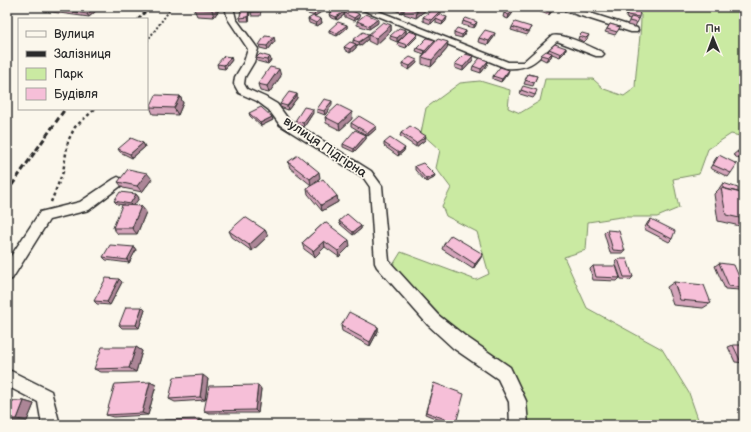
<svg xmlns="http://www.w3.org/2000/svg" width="751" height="432" font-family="'Balsamiq Sans',sans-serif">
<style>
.green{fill:#caeaa2;stroke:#7a8a66}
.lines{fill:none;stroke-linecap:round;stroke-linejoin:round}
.minor-casing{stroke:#2b2b2b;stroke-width:3}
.path-far1{stroke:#2b2b2b;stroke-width:2;stroke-dasharray:2 2;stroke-linecap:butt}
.path{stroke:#2b2b2b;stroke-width:2.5;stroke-dasharray:3 3;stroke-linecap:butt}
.minor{fill:#fbf7ec;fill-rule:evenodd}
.rail-far1{stroke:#2b2b2b;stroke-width:2;stroke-dasharray:4.5 2;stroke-linecap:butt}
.rail{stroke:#2b2b2b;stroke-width:3;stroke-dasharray:5.5 3;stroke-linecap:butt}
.wall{fill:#d4a4ba;stroke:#2b2b2b}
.shaded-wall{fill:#ac8697;stroke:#2b2b2b}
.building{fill:#f6bfd8;stroke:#2b2b2b}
.labels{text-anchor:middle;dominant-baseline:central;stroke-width:3.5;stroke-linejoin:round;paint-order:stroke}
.street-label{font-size:13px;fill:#2b2b2b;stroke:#fbf7ec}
</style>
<rect width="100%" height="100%" fill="#fbf7ec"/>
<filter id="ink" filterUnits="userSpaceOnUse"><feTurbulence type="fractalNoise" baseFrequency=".025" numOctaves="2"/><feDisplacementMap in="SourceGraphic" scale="8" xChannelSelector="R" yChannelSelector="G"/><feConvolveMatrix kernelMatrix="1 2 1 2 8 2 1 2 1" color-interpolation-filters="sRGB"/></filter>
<g filter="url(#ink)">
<path class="green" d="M632,7H744V137L731,134L708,149L699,174L673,179L679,208L657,217H621L588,222L586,250L564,257L587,308L662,349L689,393L700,425H527L523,401L465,337L441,316L393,265L401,252L476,280L489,274L477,232L446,216L442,206L451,188L436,168L440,150L421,133L426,108L460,83L480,81L510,90L508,108L520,113L540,101L545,79H593L604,89L624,96L635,88C636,63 641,39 641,15Z"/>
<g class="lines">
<g class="minor-casing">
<path id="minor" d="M225,7H233L236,19L258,49L254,62L245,77L244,84L247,89L265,97L277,104L288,119L371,171L382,186L389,261L438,315L465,336L510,367L526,401L528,425H510L509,402L498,379L453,348L428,325L377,267L375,263L370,187L363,177L280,125L269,110L257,101L239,93L234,84L235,77L244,62L248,49L228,19Z
M356,7H368L508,62H523L552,36C565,33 590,47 602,52L604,54L602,56H596L557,41C538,58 533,70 506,68Z
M558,7H571L637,28L638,30L637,32H631L559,9Z
M118,177L122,179L124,182L122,185L89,210L49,220L12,279L7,280V262L40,212L80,202L114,179Z
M7,369L51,391L60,425H42L38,402L7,386Z"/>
</g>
<path class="path-far1" d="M147,41L172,7
M94,110L95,109"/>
<path class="path" d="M51,202L63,172L68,141L75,127L95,109"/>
<use href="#minor" class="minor"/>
<path class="rail-far1" d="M138,19L151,7"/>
<path class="rail" d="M7,192L65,109"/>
</g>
<path class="wall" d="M42,7H95L97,10L89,17L44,11Z
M195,7H221L214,17L197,16L194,9Z
M238,7H245L243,8L250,11L249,21H241L240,18L241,8L240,9Z
M325,7H340L338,9L344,15L337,20L330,17L329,14L331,13L325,10Z
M387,7H427V9L416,18L404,14V11L402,13Z
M499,7L506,8L503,12L498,10Z
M536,7H552V11L549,15L535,10Z
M601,7H608L607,9L601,8Z
M618,7H627L625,10L617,8Z
M629,9L639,17L635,27L627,25L630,19L626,18L627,12Z
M308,10L323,11L315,16L308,14Z
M513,10L512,14L508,19L503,17L504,13Z
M261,11L260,16H252L251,12Z
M344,13L360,17L354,21L345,17Z
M441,14L431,24L423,21V17Z
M308,19H321L322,23L317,26L309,23Z
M436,19L446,21L442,25L436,23Z
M357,21L378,23L369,29L357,25Z
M463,21L476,25L474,28L462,25Z
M610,24L620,27L615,35L605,32Z
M347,25V28L337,36L329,33V30Z
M391,25V31L376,45L368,41V39L360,46L356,45V48L350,53L345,50L344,47L353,43V40Z
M512,27H531L530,31L527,35L511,30Z
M406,30V34L397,42L390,39V36Z
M466,31L465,34L462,38L454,36V32Z
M589,35L587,39L584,42L578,39L579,36Z
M417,37L406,48L397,45L398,42Z
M494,37L488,45L478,42L479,38Z
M435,40V43L447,49L431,67L422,64V57L424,54L416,51L417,48Z
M275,41L268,50L260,48L259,45Z
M566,48L565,52L560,57L552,54L551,57L546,61L540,58L541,55L548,52L549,49Z
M473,56V60L463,71L455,68V64Z
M256,58L271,60L268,64L257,61Z
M232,60L225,69L218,68L217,64Z
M488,61L487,65L481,73L472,70L473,66Z
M402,63H417L409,70L402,66Z
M508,73L501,82L493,79V76Z
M528,74L537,76L533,86L524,84Z
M281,76L269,93L260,91L258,84Z
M521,90L536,94L533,98L520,94Z
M297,94V98L288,110L280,107V104Z
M180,96L183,103L178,115L153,114L150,107Z
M332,105L325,115L317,112V109Z
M249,113L273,120L261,126L250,116Z
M313,113L304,127L295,124V121Z
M325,117L352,119L340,130L326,123Z
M351,123L376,126V129L368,136L351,126Z
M401,133L425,140L416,147L400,136Z
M366,135V139L354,152L343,147V144Z
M143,143L145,147L132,158L120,152L118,149Z
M384,143L404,151L398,156L384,146Z
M744,146V162L733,155Z
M719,155L731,173L728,177L710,168L716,158Z
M288,162L320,178L311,185L290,168Z
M415,166L434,178L426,182L415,170Z
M152,179L142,192L123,188L118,182Z
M723,183L738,192L744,204V222L740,226L718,221L714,194L719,189L720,187Z
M307,188L337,196L338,202L322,211L308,194Z
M136,194L139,198L133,206H141L146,212L137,234H118L113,228L124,205L117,204L114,201Z
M651,219L672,239L669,242L644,229L648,222Z
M339,221L361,226V229L353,235L340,224Z
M325,222L350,246L339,257L325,247L315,257L304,249L302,243Z
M265,230L268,236L252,251L232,237L229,231Z
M607,230L625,251L622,253H610L604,233Z
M444,244L483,254L480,259L473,269L442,249Z
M134,247L136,250L129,263L106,260L103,257Z
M618,259L633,277L630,280L621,279L615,262Z
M719,263L744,288L740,290L725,289L715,266Z
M593,266L620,278L617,281L593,280L590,269Z
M119,279L122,282L110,305L97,304L94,301Z
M674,282L711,303L703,308L673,305L667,287Z
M145,310L139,328H122L119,325Z
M341,326L378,327V331L370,346L342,331Z
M733,345L744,349V363L735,362L728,347Z
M136,347L142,351L136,372H101L94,369Z
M208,379L205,400L175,402L169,399Z
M150,382L156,385L148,415L113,417L106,415Z
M434,383L456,423L455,425H452L425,414L433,386Z
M258,385L261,389L258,413H209L204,411Z
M7,401H24L34,404L27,421H7Z
M740,423H744V425H739Z"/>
<path class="shaded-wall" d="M95,7L97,10L89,17L87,14Z
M214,7H221L214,17L212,10Z
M239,7H245L240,9Z
M322,7L323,11L315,16L314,13Z
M335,7H340L332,13V10Z
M402,7H404V11L402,13Z
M422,7H427V9L416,18L417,11Z
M505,7H507L506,8L503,12L504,8Z
M553,7L552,11L549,15L550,11Z
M249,8L250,11L249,21L248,17Z
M441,10V14L431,24V20Z
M513,10L512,14L508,19L509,15Z
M344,12V15L337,20L336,17Z
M359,14L360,17L354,21V18Z
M447,17L446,21L442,25L443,22Z
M321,19L322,23L317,26L316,23Z
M378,19V23L369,29V26Z
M477,22L476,25L474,28V25Z
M347,25V28L337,36V33Z
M391,25V31L376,45V38Z
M406,30V34L397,42V38Z
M466,31L465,34L462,38V35Z
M495,33L494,37L488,45L489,41Z
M418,34L417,37L406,48L407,45Z
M368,36V39L360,46L359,42Z
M274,37L275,41L268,50L267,46Z
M435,40V44L424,54L425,51Z
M448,42L447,49L431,67L432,60Z
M356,44V48L350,53V49Z
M566,48L565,52L560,57L561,54Z
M552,53L551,57L546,61L548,57Z
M473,56V60L463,71V67Z
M231,57L232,60L225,69L224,65Z
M270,57L271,60L268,64L267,60Z
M417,60V63L409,70L410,66Z
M488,61L487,65L481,73V69Z
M279,69L281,76L269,93L267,86Z
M509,70L508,73L501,82L502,79Z
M297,94V98L288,110L287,106Z
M180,96L183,103L178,115L174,108Z
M332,101V105L325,115L324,111Z
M313,109V113L304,127L303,123Z
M352,112V119L340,130L339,124Z
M272,117L273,120L261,126L260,123Z
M376,126V129L368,136V133Z
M366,135V139L354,152V149Z
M426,136L425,140L416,147V143Z
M143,143L145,147L132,158L130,154Z
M405,148L404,151L398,156L399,153Z
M319,172L320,178L311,185L310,179Z
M147,173L152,179L142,192L137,186Z
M435,175L434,178L426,182V179Z
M136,194L139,198L133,207L130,204Z
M337,196L338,202L322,211L321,205Z
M141,206L146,212L137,234L132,228Z
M361,226V229L353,235V232Z
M265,230L268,236L252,251L249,245Z
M349,240L350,246L339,257L338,251Z
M324,241L325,247L315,257L313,251Z
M134,247L136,250L129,263L127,260Z
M483,254L480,259L473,269L475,264Z
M119,279L122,282L110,305L107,302Z
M142,307L145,310L139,328L136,325Z
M378,327V331L370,346V342Z
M136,347L142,351L136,372L129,368Z
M203,375L208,379L205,400L200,397Z
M150,382L156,385L148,415L142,413Z
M258,385L261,389L258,413L255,410Z
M24,401L34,404L27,421L17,419Z
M199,419L204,421L203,425H198Z"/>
<path class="building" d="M42,7H95L87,14Z
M195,7H214L212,10L194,9Z
M260,7L259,12H251L252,8Z
M313,7H322L314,13L308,10Z
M325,7H335L332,10Z
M405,7H422L417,11Z
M537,7H553L550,11Z
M241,8H249L248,17L240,18Z
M434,8L441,10L431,20L423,17Z
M337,9L344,12L336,17L329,14Z
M508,9L513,10L509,15L504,13Z
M629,9L640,11L639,17L627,15Z
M350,10L359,14L354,18L344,13Z
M366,14L378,19L369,26L357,21Z
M440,15L447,17L443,22L436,19Z
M313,16L321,19L316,23L308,19Z
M631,17L639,19L637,23L629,21Z
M466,18L477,22L474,25L463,21Z
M338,22L347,25L337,33L329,30Z
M383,22L391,25L376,38L368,35Z
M515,22L531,27L528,32L512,27Z
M610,24L620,27L617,32L607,29Z
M399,28L406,30L397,38L390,36Z
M457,28L466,31L462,35L454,32Z
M485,30L495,33L489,41L479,38Z
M409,31L418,34L407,45L398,42Z
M363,32L368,34V36L359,42L353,40Z
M582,33L589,35L586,38L579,36Z
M265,36L274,37L267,46L259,45Z
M427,38L435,40L425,51L417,48Z
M438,39L448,42L432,60L422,57Z
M350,42L356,44L350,49L344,47Z
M555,44L566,48L561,54L549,49Z
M546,51L552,53L548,57L541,55Z
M260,54L270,57L267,60L256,58Z
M465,54L473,56L463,67L455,64Z
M224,56L231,57L224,65L217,64Z
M410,57L417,60L410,66L402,63Z
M480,58L488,61L481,69L473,66Z
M270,67L279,69L267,86L258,84Z
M500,67L509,70L502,79L493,76Z
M528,74L537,76L534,83L525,80Z
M523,86L537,90L535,95L521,90Z
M289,92L297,94L287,106L280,104Z
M156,95L180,96L174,108L150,107Z
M324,99L332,101L324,111L317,109Z
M338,105L352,112L339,124L325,117Z
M261,107L272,117L260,123L249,113Z
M304,107L313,109L303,123L295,121Z
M359,116L376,126L368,133L351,123Z
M410,126L426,136L416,143L401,133Z
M355,130L366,135L354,149L343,144Z
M131,138L143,143L130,154L118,149Z
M390,138L405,148L399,153L384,143Z
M744,146V156L737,152Z
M298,155L319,172L310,179L288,162Z
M719,155L737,164L731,173L713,165Z
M423,163L435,175L426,179L415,166Z
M128,169L147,173L137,186L118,182Z
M323,179L337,196L321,205L307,188Z
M723,183L738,188V192L723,188Z
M721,188L741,193L744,204V219L726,215Z
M120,192L136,194L130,204L114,201Z
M122,205L141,206L132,228H113Z
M347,214L361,226L353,232L339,221Z
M245,217L265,230L249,245L229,231Z
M651,219L675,231L672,239L647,226Z
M325,222L349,240L338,251L324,241L313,251L302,243Z
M607,230L619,231L625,251L613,250Z
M451,235L483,254L475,264L444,244Z
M110,245L134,247L127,260L103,257Z
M618,259H627L633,277H624Z
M719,263L734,265L744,288L729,286Z
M593,266H616L620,278L596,277Z
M106,278L119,279L107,302L94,301Z
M674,282L704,285L711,303L680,300Z
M126,307H142L136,325H119Z
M349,312L378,327L370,342L341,326Z
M733,345H742L744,349V360H740Z
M102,347H136L129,368L94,369Z
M203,375L200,397L169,399L174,377Z
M150,382L142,413L106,415L115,384Z
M434,383L464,394L456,423L426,412Z
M258,385L255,410L204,411L209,386Z
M7,401H24L17,419H7Z
M199,419L198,425H163L164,420Z"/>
</g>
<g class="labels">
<g class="street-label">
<text transform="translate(325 147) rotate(34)">вулиця Підгірна</text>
</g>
</g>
<rect width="751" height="432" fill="none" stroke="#fbf7ec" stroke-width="24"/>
<rect x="12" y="12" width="727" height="408" fill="none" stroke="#2b2b2b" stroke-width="1.5" filter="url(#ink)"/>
<rect x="18" y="18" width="130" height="92" fill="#fbf7ec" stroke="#a8a59f"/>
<rect x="26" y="31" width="20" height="6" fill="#fbf7ec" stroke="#a8a59f"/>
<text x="54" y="38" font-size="12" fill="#2b2b2b">Вулиця</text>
<rect x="26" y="51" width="20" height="6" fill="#2b2b2b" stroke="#a8a59f"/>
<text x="54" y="58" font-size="12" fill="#2b2b2b">Залізниця</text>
<rect x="26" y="68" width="20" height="12" fill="#caeaa2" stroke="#a8a59f"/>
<text x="54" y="78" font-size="12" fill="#2b2b2b">Парк</text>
<rect x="26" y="88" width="20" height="12" fill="#f6bfd8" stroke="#a8a59f"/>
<text x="54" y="98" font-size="12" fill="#2b2b2b">Будівля</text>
<g transform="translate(713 38) rotate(359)" stroke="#fbf7ec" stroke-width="3" paint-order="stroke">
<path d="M0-3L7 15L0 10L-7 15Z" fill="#2b2b2b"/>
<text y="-6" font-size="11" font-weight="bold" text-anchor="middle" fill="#2b2b2b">Пн</text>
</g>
</svg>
